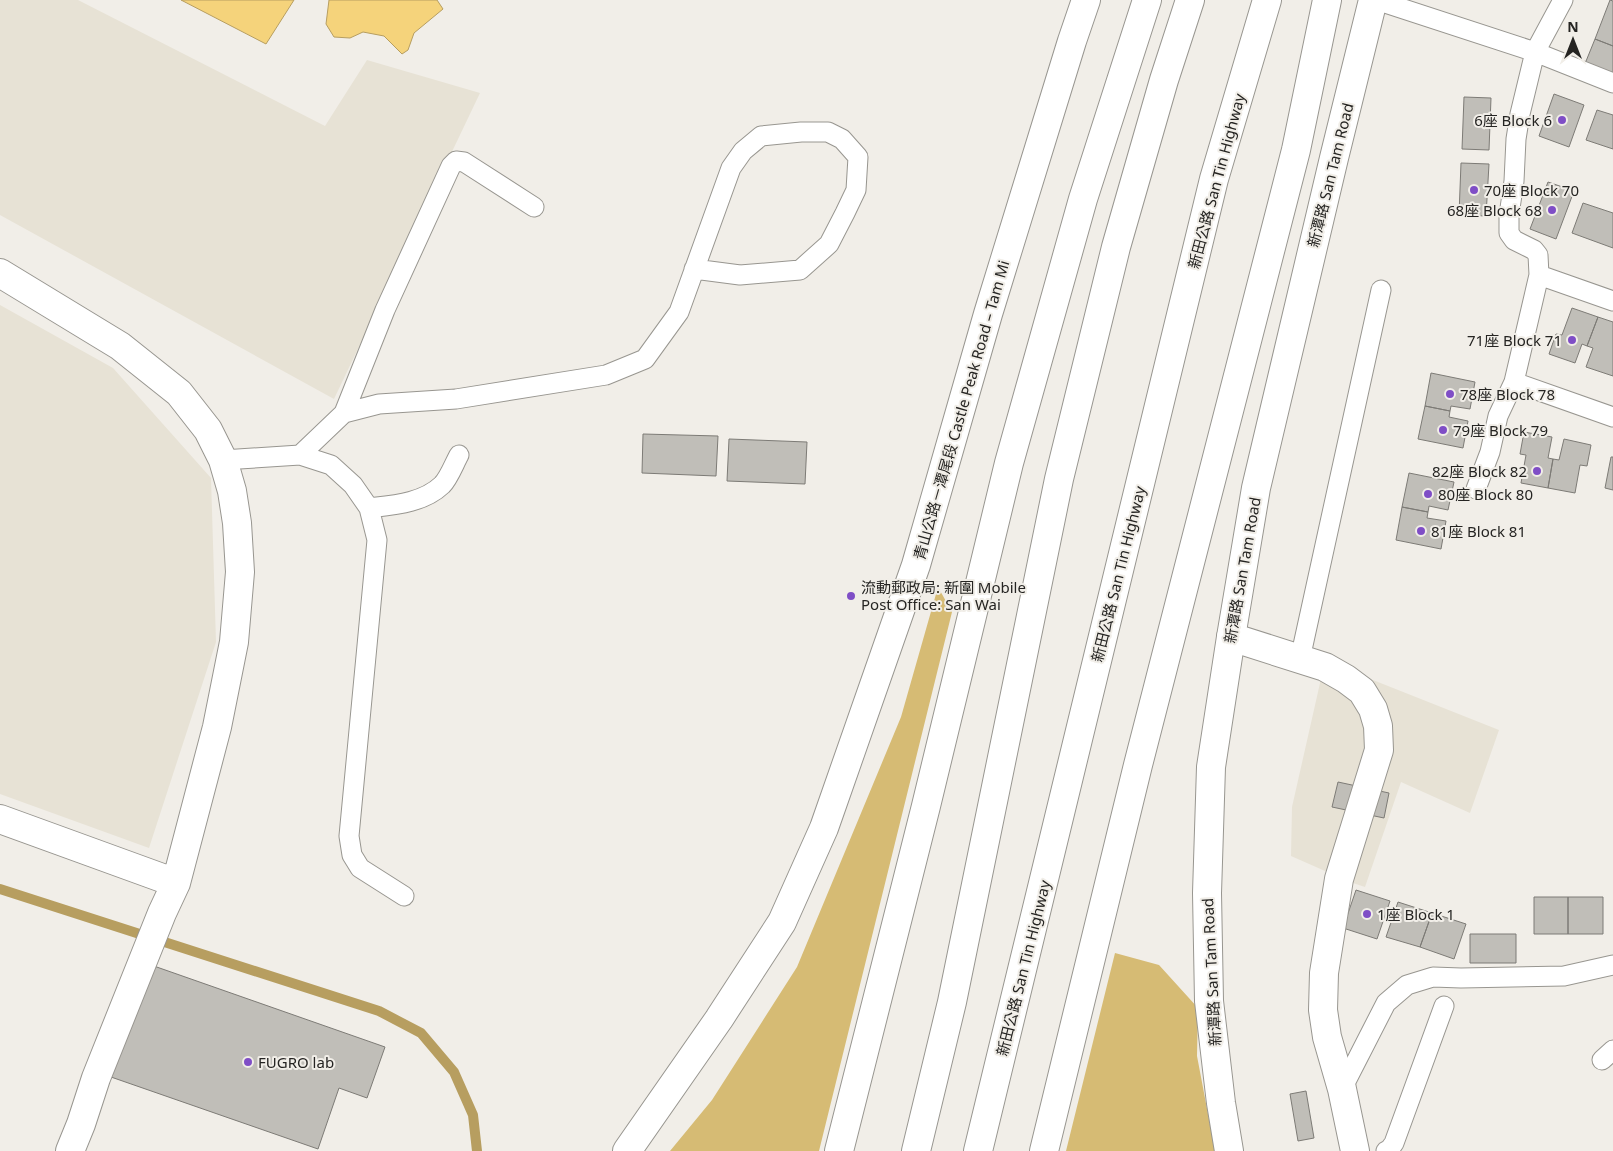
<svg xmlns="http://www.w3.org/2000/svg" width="1613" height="1151" font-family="'Noto Sans','Noto Sans TC',sans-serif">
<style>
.built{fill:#e7e2d5}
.green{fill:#d6bb74}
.water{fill:#f5d37b;stroke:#b79e60}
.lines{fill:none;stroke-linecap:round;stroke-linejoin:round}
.stream{stroke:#b79e60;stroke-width:10}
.building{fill:#c0beb8;stroke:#7d7b76}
.lane-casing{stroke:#989690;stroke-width:21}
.street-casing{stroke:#989690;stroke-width:30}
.secondary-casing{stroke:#989690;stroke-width:30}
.highway-casing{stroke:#989690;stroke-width:30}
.lane{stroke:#fff;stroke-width:19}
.street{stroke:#fff;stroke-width:28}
.secondary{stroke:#fff;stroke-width:28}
.highway{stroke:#fff;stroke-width:28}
.poi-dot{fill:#7f4ec6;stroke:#f1eee8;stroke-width:2}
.labels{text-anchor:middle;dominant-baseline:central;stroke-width:4;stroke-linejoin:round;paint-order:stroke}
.poi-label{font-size:15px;fill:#252422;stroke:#f1eee8;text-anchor:start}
.street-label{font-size:15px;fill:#252422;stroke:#f1eee8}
</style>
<rect width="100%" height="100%" fill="#f1eee8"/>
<path class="built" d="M0,0H78L325,126L367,60L480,93L334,399L0,215Z
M0,305L113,368L211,478L216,642L149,848L0,794Z
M1325,661L1499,730L1470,813L1401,782L1365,887L1350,882L1291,856L1292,807Z"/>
<path class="green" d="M938,587L952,612L819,1151H670L712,1100L797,967L901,717Z
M1115,953L1159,965L1198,1008L1197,1056L1215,1151H1066Z"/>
<path class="water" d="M181,0H294L266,44Z
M329,0H437L443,9L414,33L408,50L402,54L384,36L363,32L350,38L334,37L326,24Z"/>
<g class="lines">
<path class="stream" d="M0,889L379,1011L421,1033L454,1072L473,1115L477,1151"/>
</g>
<path class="building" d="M1610,0L1613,1V46L1595,39Z
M1595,39L1613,46V85L1580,76Z
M1554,94L1584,105L1569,147L1539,136Z
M1464,97L1491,98L1489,150L1462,149Z
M1597,110L1613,115V149L1586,140Z
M1461,163L1489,164L1486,216L1459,215Z
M1548,182L1574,191L1556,239L1530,229Z
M1583,203L1613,213V248L1572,233Z
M1572,308L1598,317L1587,346L1582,344L1575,363L1549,354L1556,334L1562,335Z
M1598,317L1613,322V376L1586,367L1593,348L1587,346Z
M1431,373L1475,382L1470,409L1451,406L1450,411L1425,406Z
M1425,406L1450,411L1449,417L1468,421L1463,448L1418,439Z
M1524,432L1552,437L1548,458L1553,459L1548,488L1521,483L1526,455L1520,454Z
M643,434L718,436L716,476L642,473Z
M729,439L807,442L805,484L727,481Z
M1564,439L1591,445L1587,466L1580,465L1575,493L1548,488L1553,459L1559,460Z
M1611,457H1613V490L1605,488Z
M1409,473L1454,482L1448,510L1429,506L1428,512L1402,507Z
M1402,507L1428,512L1427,518L1446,521L1441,549L1396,540Z
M1338,782L1389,793L1384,818L1332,807Z
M1356,890L1390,901L1377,939L1343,928Z
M1534,897H1568V934H1534Z
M1568,897H1603V934H1568Z
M1398,902L1432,913L1420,947L1386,937Z
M1432,913L1466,924L1454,959L1420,947Z
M1470,934H1516V963H1470Z
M151,965L385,1047L367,1098L339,1088L318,1149L111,1077Z
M1306,1091L1314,1138L1298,1141L1290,1094Z"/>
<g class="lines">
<g class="lane-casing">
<path id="lane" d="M1376,0L1535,52L1613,83
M1539,275L1613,301
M1514,382L1613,417
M344,413L385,310L451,166L456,161L464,162L534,207
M300,455L331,465L353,485L369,508L377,540L349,836L352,855L360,868L404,896
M223,460L300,455L344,413L379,404L456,399L606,375L645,359L679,312L731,168L743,151L761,136L801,132H828L842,139L858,157L856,190L845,213L829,244L800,270L740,275L694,269
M1476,489L1490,452L1498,416L1514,382L1539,275L1538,255L1534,250L1514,240L1509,233V215L1514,181L1516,139L1520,114L1535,52L1563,0
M369,508C394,505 423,503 442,485C449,478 454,464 459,455
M1300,659L1381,290
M1602,1060L1613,1050
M1342,1089L1386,1003L1407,985L1433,977L1461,978L1564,976L1613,965
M1386,1151L1389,1150L1394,1143L1444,1006"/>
</g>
<g class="street-casing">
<path id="street" d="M0,273L120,346L179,393L208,430L223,460L232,491L237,523L240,572L234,642L217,727L176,883L162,913L96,1078L81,1124L70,1151
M1231,637L1325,667L1346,679L1362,691L1373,709L1378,726L1379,750L1339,879L1324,973L1323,1010L1327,1037L1342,1089L1355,1151
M0,819L176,883"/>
</g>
<g class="secondary-casing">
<path id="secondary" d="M627,1151L719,1019L782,922L824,828L916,565L988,314L1072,41L1086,0
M1229,1151L1221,1103L1209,1001L1207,893L1211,767L1231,637L1256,488L1334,158L1373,0"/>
</g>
<g class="highway-casing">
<path id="highway" d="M839,1151L926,806L1009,463L1083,199L1147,0
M916,1151L952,1002L1059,479L1116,247L1164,80L1190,0
M978,1151L1214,179L1267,0
M1044,1151L1138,765L1296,150L1327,0"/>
</g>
<use href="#lane" class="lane"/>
<use href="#street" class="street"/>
<use href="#secondary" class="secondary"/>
<use href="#highway" class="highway"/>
</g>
<g class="poi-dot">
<circle cx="1562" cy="120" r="5"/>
<circle cx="1474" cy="190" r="5"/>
<circle cx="1552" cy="210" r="5"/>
<circle cx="1572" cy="340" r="5"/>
<circle cx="1450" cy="394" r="5"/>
<circle cx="1443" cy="430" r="5"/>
<circle cx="1537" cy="471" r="5"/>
<circle cx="1428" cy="494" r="5"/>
<circle cx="1421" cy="531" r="5"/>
<circle cx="851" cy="596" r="5"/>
<circle cx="1367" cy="914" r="5"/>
<circle cx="248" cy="1062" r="5"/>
</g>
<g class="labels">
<g class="poi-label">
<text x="1552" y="120" text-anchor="end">6座 Block 6</text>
<text x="1484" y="190">70座 Block 70</text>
<text x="1542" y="210" text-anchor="end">68座 Block 68</text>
<text x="1562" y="340" text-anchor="end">71座 Block 71</text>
<text x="1460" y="394">78座 Block 78</text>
<text x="1453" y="430">79座 Block 79</text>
<text x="1527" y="471" text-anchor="end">82座 Block 82</text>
<text x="1438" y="494">80座 Block 80</text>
<text x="1431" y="531">81座 Block 81</text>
<text x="861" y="587">流動郵政局: 新圍 Mobile<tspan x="861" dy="17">Post Office: San Wai</tspan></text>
<text x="1377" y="914">1座 Block 1</text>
<text x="258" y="1062">FUGRO lab</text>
</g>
<g class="street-label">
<text transform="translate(1330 175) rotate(-76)">新潭路 San Tam Road</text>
<text transform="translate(1216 181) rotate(-75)">新田公路 San Tin Highway</text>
<text transform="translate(961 410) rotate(-74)">青山公路－潭尾段 Castle Peak Road – Tam Mi</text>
<text transform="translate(1242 570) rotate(-80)">新潭路 San Tam Road</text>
<text transform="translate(1118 574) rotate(-76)">新田公路 San Tin Highway</text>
<text transform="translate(1023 968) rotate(-76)">新田公路 San Tin Highway</text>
<text transform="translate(1211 972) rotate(-93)">新潭路 San Tam Road</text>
</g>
</g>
<g transform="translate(1573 40)" stroke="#f1eee8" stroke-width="4" paint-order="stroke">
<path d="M0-4L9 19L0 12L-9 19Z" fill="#252422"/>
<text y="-8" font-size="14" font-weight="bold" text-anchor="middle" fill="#252422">N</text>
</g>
</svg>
